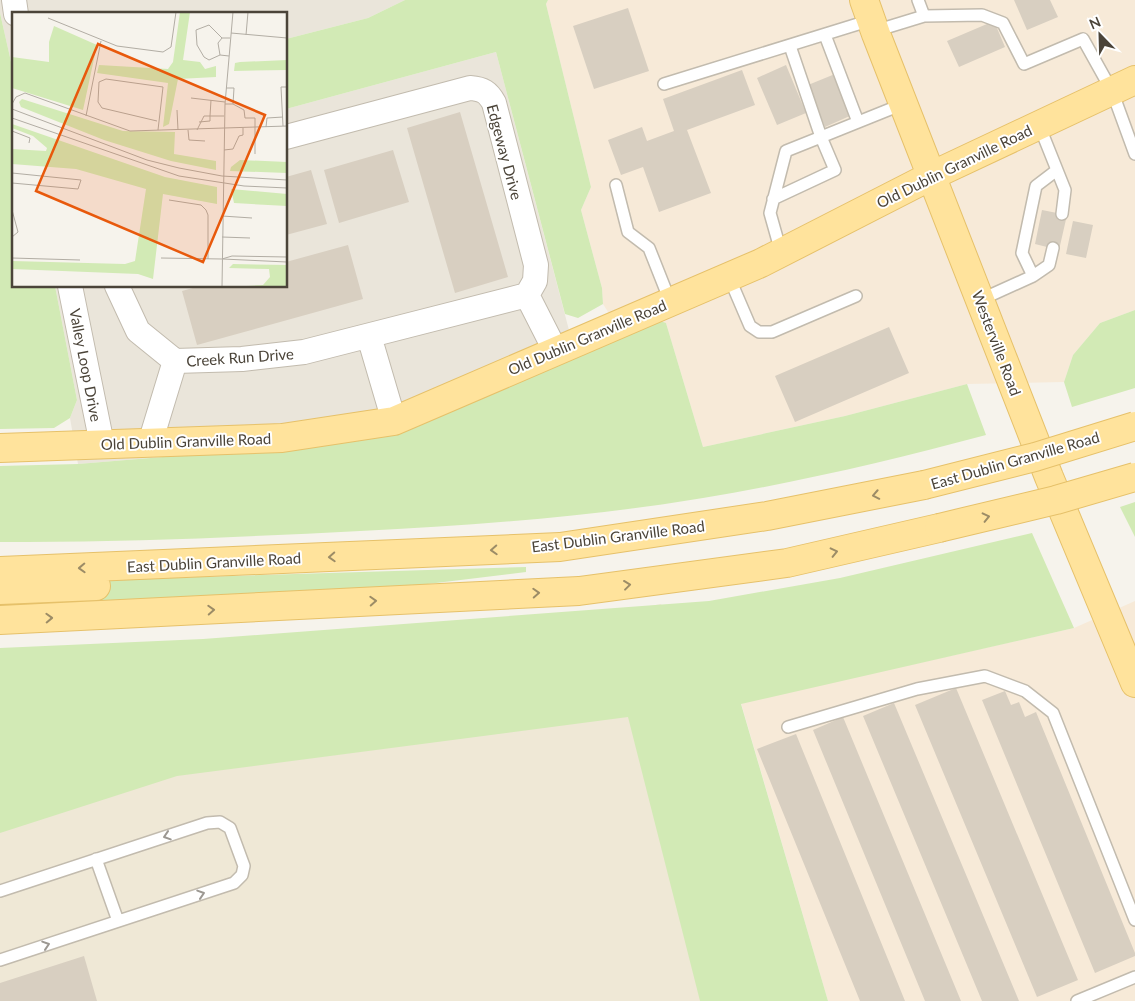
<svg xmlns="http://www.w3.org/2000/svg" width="1135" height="1001" font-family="Lato,sans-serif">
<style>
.residential{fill:#eae5da}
.commercial{fill:#f7ead8}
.education{fill:#efe8d6}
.green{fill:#d2eab5}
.building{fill:#d8cfc1}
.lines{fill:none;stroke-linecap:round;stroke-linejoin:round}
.lane-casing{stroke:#c2bbae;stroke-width:14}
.street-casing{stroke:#c2bbae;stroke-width:26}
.primary-casing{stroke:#e6c16a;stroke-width:30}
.lane{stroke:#fff;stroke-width:11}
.street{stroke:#fff;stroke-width:24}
.primary{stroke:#ffe39c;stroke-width:28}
.primary-bridge-casing{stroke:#e6c16a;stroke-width:30;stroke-linecap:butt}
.primary-bridge{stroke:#ffe39c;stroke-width:28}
.oneway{stroke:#9c8c66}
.oneway2{stroke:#9c9892}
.labels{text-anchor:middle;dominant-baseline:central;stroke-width:4;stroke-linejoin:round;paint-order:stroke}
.street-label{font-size:15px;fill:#4b4439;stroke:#fff}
.inset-road{fill:none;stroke:#b2ada4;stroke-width:1}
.view{fill:#e8590c;fill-opacity:0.15;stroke:#e8590c;stroke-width:2.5}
.inset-edge{fill:none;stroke:#4b4439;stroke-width:2.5}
</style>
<rect width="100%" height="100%" fill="#f6f3ec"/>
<path class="residential" d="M0,0H405L368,18L286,39V14H14V75L0,13Z
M496,52L575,353L415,425L357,441L78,464L70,418L77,400L55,286H286V109Z"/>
<path class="commercial" d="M548,0H1135V310L1100,323L1073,355L1064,382L967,384L845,416L703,447L666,323L622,334L603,304L602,288L581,210L591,187L546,4Z
M1135,601V1001H828L741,703L1074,628Z"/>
<path class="education" d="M661,604L767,1001H0V725Z"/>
<path class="green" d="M405,0H548L546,4L591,187L581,210L602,288L603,304L578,318L565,314L496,52L286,109V39L368,18Z
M0,13L14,75V286H55L77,400L70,418L54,428L0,429Z
M1135,310V388L1072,407L1064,382L1073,355L1100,323Z
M654,319L666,323L703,447L845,416L967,384L986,435C893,460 799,482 703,498C590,517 475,525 360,531C240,537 120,543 0,542V466L78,464L357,441L415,425Z
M1135,502V537L1120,507Z
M1032,533L1074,628L741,704L828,1001H700L628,717L177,776L0,833V648L203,639L709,601L840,578Z
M526,567V572L370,591L0,607V592L128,579Z"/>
<path class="building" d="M1014,0H1050L1058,17L1027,30Z
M628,8L649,71L594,89L573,26Z
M994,21L1005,47L959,67L947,41Z
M786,65L806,113L777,125L757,78Z
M742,70L755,105L687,130L711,193L659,212L643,167L621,175L608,140L642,127L647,141L674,131L663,99Z
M835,74L852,115L825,127L808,85Z
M460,112L508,277L455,293L407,128Z
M393,150L409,202L339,223L324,170Z
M311,170L327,224L286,235V177Z
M1042,210L1067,215L1059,250L1035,244Z
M1073,221L1093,225L1086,258L1066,254Z
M348,245L363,299L197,345L182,291L200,286H286V262Z
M889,327L909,373L795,422L775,376Z
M956,688L1078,980L1037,997L915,705Z
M1005,691L1011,705L1019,702L1025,717L1036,712L1135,953V956L1095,973L982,700Z
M894,703L1019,1001H982L863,716Z
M843,717L961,1001H925L813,730Z
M796,734L905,1001H860L757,749Z
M84,956L97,1001H0V983Z"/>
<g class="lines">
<g class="lane-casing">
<path id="lane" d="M924,16L982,15L1003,23L1024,64L1083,39L1112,91L1135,154
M875,31L924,16L918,0
M825,35L858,122
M664,84L871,20
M1057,170L1065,190L1062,214
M616,185L628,232L649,248L670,301
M773,199L835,170L821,137L903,104
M781,252L770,213L786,151L821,137L790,46
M1033,276L1049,265L1053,248
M729,277L750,326L759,332H772L856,296
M980,300L1033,276L1022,253L1036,186L1057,170L1039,125
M788,727L917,689L985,676L1025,691L1053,713L1135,920
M96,859L118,921
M0,891L207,823L220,822L230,828L244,866L242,875L234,883L0,960
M1077,1001L1135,977"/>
</g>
<g class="street-casing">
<path id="street" d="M14,0L16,14
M286,137L470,88C483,89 488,92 494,103L536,265L535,281L527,295
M70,286L102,444
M117,286L138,331L175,361L242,359L304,352L527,295
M527,295L555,350
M369,336L394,421
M150,443L175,361"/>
</g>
<g class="primary-casing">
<path id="primary" d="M864,0L876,34L1049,477L1135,683
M0,448L282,438L394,421L761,263L931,176L1135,80
M0,571L560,547L767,516L924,485
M0,590L96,586
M0,620L579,591L787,563L939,528"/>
</g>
<use href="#lane" class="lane"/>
<use href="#street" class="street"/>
<use href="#primary" class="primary"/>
<g class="primary-bridge-casing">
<path id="primary-bridge" d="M924,485L1035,457L1135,426
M939,528L1056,500L1135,477"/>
</g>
<use href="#primary-bridge" class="primary-bridge"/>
</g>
<defs><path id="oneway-chevron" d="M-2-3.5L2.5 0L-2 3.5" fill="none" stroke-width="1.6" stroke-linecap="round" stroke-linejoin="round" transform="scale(1.25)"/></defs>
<g class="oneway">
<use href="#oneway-chevron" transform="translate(876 495) rotate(169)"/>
<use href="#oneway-chevron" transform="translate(986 517) rotate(-13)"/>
<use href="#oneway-chevron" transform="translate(494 550) rotate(177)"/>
<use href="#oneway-chevron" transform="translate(834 552) rotate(-13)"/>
<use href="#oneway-chevron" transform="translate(332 557) rotate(177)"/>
<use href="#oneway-chevron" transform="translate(82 568) rotate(178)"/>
<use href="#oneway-chevron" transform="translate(627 585) rotate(-7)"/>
<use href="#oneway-chevron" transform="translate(536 593) rotate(-3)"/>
<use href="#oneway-chevron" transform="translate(373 601) rotate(-3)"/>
<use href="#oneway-chevron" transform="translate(211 610) rotate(-3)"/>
<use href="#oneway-chevron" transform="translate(49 618) rotate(-2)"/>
</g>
<g class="oneway2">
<use href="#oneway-chevron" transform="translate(167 836) rotate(162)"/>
<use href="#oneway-chevron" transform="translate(201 894) rotate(-18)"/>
<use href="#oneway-chevron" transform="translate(46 945) rotate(-18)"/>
</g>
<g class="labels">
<g class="street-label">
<text transform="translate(505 152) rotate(75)">Edgeway Drive</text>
<text transform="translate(954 166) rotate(-26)">Old Dublin Granville Road</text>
<text transform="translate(587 337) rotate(-23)">Old Dublin Granville Road</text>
<text transform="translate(997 343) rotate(69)">Westerville Road</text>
<text transform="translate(240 357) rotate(-4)">Creek Run Drive</text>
<text transform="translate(86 365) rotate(79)">Valley Loop Drive</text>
<text transform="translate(186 441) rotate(-2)">Old Dublin Granville Road</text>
<text transform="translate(1015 460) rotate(-16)">East Dublin Granville Road</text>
<text transform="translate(618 536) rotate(-7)">East Dublin Granville Road</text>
<text transform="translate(214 562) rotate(-3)">East Dublin Granville Road</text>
</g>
</g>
<g transform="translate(12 12)">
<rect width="275" height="275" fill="#f6f3ec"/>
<path d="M168,0H178L171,48L188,50L193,57L204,54V65L166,67L157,112L151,115L156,71L85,61L87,53L156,57L161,50ZM42,14L85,33L71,98L0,76V45L37,50V30ZM275,48V58L222,59L223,51L228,50ZM10,87L111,119L163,120L162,142L204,149V158L159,149L92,128L9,95L7,90ZM0,112L153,165L205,175V192L151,182L141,267L126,262L0,257V249L113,252L123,249L134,177L64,157L0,152V137L34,139L35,136L21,124L0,116ZM228,148L275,150V161L218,159L219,155ZM219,177L275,182V194L222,191ZM221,252L275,253V275H216L251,273L258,265L257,257L217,256Z" fill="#d2eab5"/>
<path class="inset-road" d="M36,6L105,34L151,40L159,35L164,0M219,21L275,26M234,23L236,0M210,26L206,31L208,43L217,44M208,43L197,48L192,45L185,33L184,18L197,13L210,26H218M179,86L213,90M0,92L4,85L13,81L118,119L275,114M213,92H221L222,76H214M221,92L232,98L233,106H243V142M0,97L135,148L167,156L210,164L275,168M165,98L166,118M74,104L89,29M0,106L167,164L232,174L275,176M145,109L90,96L86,90L87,70L94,67L151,75L146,118M187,110L198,109V104H212M271,114L269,75H275M254,115L255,106L271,105M176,118L177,128L193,129M185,118L192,104H198L199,88M0,119L18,126L17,131M212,138L221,137L227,124L231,123V116M0,161L69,168L66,177L0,171M157,188L189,193L194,198L196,203V247M0,198L6,220L0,225M210,204L240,206M210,225L238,226M0,246L68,248M149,246L210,247M210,247L220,244L275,245M211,247L275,250M210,275L213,92L221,0"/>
<path class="view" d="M86,32L253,103L191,250L24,179Z"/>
<rect width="275" height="275" class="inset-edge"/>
</g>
<g transform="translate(1100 35) rotate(337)" stroke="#ffffff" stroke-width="4" paint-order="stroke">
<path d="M0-4L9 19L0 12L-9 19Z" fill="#4b4439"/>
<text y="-8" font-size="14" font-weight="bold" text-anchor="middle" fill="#4b4439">N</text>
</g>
</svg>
